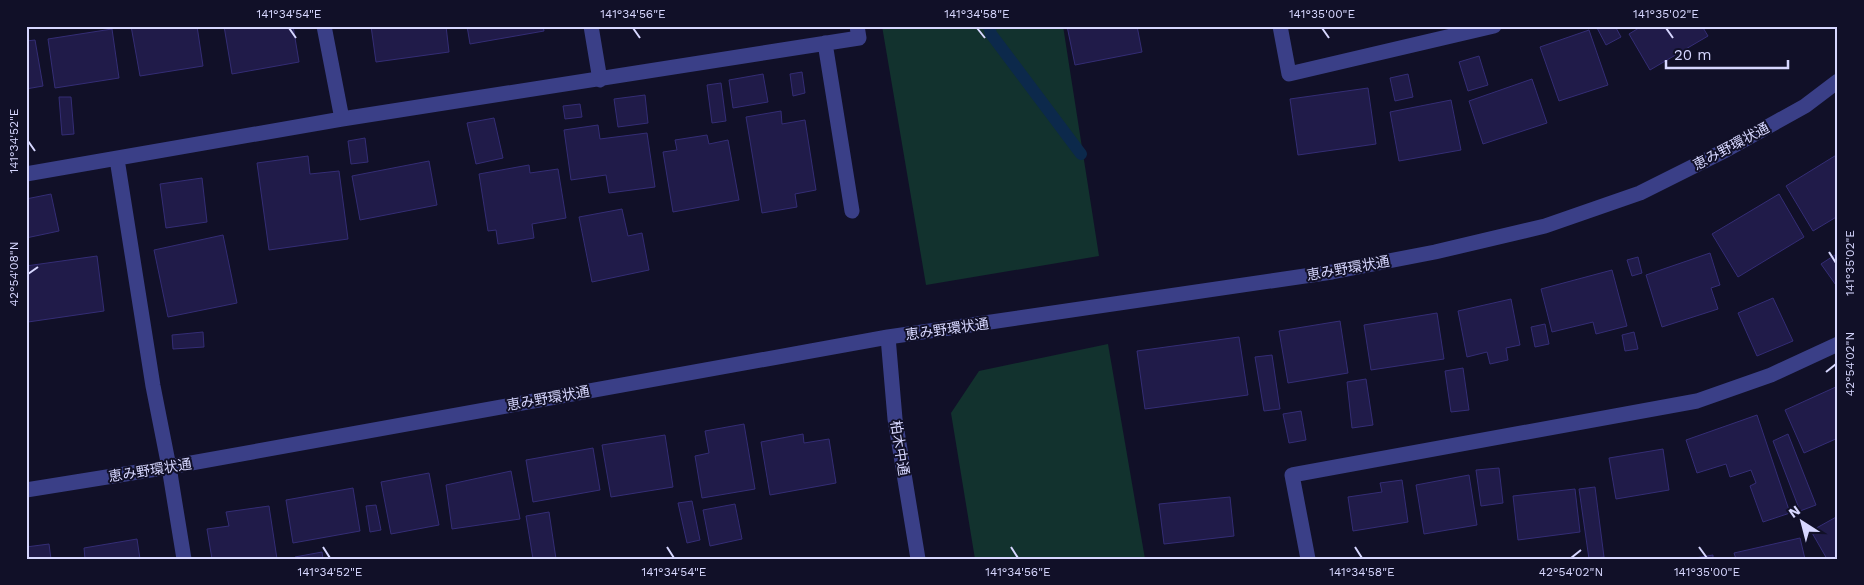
<svg xmlns="http://www.w3.org/2000/svg" width="1864" height="585" font-family="'Work Sans','Noto Sans JP',sans-serif">
<style>
.green{fill:#12322e}
.lines{fill:none;stroke-linecap:round;stroke-linejoin:round}
.stream{stroke:#0c294b;stroke-width:12}
.building{fill:#201b49;stroke:#342d75}
.minor{stroke:#3a3f87;stroke-width:15}
.ticks{fill:none;stroke:#d7d7ff;stroke-width:2}
.labels{text-anchor:middle;dominant-baseline:central;stroke-width:4;stroke-linejoin:round;paint-order:stroke}
.street-label{font-size:14px;fill:#d7d7ff;stroke:#111028}
.neatline{fill:none;stroke:#d7d7ff;stroke-width:2}
.ticks-label{font-size:12px;text-anchor:middle;fill:#d7d7ff}
</style>
<rect width="100%" height="100%" fill="#111028"/>
<path class="green" d="M882,26H1063L1099,256L926,285Z
M1108,344L1145,559H975L951,413L979,371Z"/>
<g class="lines">
<path class="stream" d="M989,26L991,34L1081,154"/>
</g>
<path class="building" d="M131,26H197L203,66L140,76Z
M224,26H293L299,62L232,74Z
M371,26H446L449,52L376,62Z
M467,26H543L544,31L470,44Z
M1067,26H1137L1142,52L1075,65Z
M1596,26H1615L1621,37L1606,45Z
M1642,26H1702L1708,36L1650,70L1629,34Z
M112,29L119,78L55,88L48,39Z
M1589,30L1608,85L1559,101L1540,47Z
M35,40L43,86L26,89V41Z
M1479,56L1488,85L1468,91L1459,62Z
M802,72L805,93L793,96L790,74Z
M763,74L768,102L733,108L729,80Z
M1408,74L1413,97L1395,101L1390,78Z
M1532,79L1547,123L1483,144L1469,101Z
M721,83L726,121L712,123L707,85Z
M1368,88L1376,144L1298,155L1290,99Z
M645,95L648,123L618,127L614,99Z
M59,97H71L74,134L62,135Z
M1451,100L1461,150L1399,161L1390,112Z
M580,104L582,117L565,119L563,106Z
M781,111L782,124L805,120L816,190L795,194L797,207L762,213L746,117Z
M494,118L503,158L476,164L467,123Z
M598,125L600,139L647,133L655,187L609,193L606,175L571,180L564,130Z
M707,135L709,144L728,140L739,200L673,212L663,152L677,150L675,140Z
M365,138L368,162L351,164L348,141Z
M1838,154V216L1813,231L1786,186Z
M308,156L310,174L339,171L348,239L269,250L257,163Z
M429,161L437,205L360,220L352,176Z
M529,165L530,173L558,169L566,218L532,224L534,238L498,244L496,230L488,231L479,174Z
M202,178L207,222L166,228L160,184Z
M51,194L59,231L26,238V199Z
M1779,194L1804,237L1738,277L1712,234Z
M622,209L628,236L642,233L649,270L592,282L579,217Z
M223,235L237,303L168,317L154,250Z
M1710,253L1720,285L1711,288L1718,309L1662,327L1646,275Z
M1838,253V288L1821,264Z
M97,256L104,311L28,322L26,266Z
M1638,257L1642,273L1632,276L1627,260Z
M1612,270L1627,326L1596,334L1593,322L1552,332L1541,289Z
M1773,298L1793,341L1757,356L1738,313Z
M1511,299L1520,345L1506,348L1508,360L1490,364L1487,352L1467,357L1458,311Z
M1437,313L1444,359L1371,370L1364,325Z
M1340,321L1348,373L1288,383L1279,331Z
M1545,324L1549,344L1535,347L1531,327Z
M203,332L204,347L173,349L172,335Z
M1634,332L1638,349L1625,351L1622,335Z
M1239,337L1248,395L1145,409L1137,351Z
M1272,355L1280,409L1264,411L1255,357Z
M1463,368L1469,410L1451,412L1445,371Z
M1366,379L1373,425L1352,428L1347,382Z
M1838,386V438L1804,453L1785,410Z
M1301,411L1306,440L1289,443L1283,414Z
M1757,415L1790,513L1763,522L1750,486L1756,483L1751,470L1730,477L1726,464L1697,473L1686,440Z
M744,424L755,489L702,498L695,456L709,453L705,431Z
M803,434L804,443L829,439L836,483L770,495L761,442Z
M1788,434L1816,505L1800,511L1773,441Z
M665,435L673,487L611,497L602,445Z
M593,448L600,490L533,502L526,460Z
M1663,449L1669,490L1616,499L1609,458Z
M1499,468L1503,503L1481,506L1476,470Z
M511,471L520,519L452,529L446,485Z
M429,473L439,525L391,534L381,482Z
M1469,475L1477,525L1424,534L1416,485Z
M1402,480L1408,522L1353,531L1348,497L1382,492L1380,483Z
M1595,487L1604,557L1589,559L1579,489Z
M353,488L360,531L293,543L286,500Z
M1575,489L1580,532L1518,540L1513,496Z
M1230,497L1234,536L1164,544L1159,504Z
M692,501L700,540L687,543L678,503Z
M735,504L742,539L710,546L703,510Z
M376,505L381,530L370,532L366,506Z
M269,506L277,559H212L207,529L229,526L226,512Z
M549,512L556,559H533L526,516Z
M1838,516V559H1827L1811,531Z
M1800,538L1805,559H1736L1734,553Z
M137,539L140,559H85L84,548Z
M49,544L51,559H26V547Z
M322,552L323,559H296L295,557Z
M1713,555V559H1689Z"/>
<g class="lines">
<path class="minor" d="M324,26L342,119
M591,26L600,80
M1280,26L1289,74L1494,26
M825,43L852,211
M117,159L153,386L169,467L184,559
M26,174L342,119L859,38L857,26
M888,337L895,419L918,559
M26,490L169,467L888,337L1332,272L1435,252L1545,226L1640,193L1726,150L1805,106L1838,81
M1308,559L1292,475L1697,401L1771,375L1838,344"/>
</g>
<path class="ticks" d="M289,28L296,38M633,28L640,38M977,28L985,38M1322,28L1329,38M1666,28L1673,38M28,141L35,151M1829,252L1836,263M28,274L38,267M1826,372L1836,364M323,547L330,558M667,547L674,558M1011,547L1018,558M1355,547L1362,558M1699,547L1707,558M1571,558L1581,550"/>
<g class="labels">
<g class="street-label">
<text transform="translate(1731 146) rotate(-28)">恵み野環状通</text>
<text transform="translate(1348 268) rotate(-10)">恵み野環状通</text>
<text transform="translate(947 329) rotate(-8)">恵み野環状通</text>
<text transform="translate(548 398) rotate(-10)">恵み野環状通</text>
<text transform="translate(900 448) rotate(81)">柏木中通</text>
<text transform="translate(150 470) rotate(-9)">恵み野環状通</text>
</g>
</g>
<rect width="1864" height="585" fill="none" stroke="#111028" stroke-width="55"/>
<g transform="translate(1802 522) rotate(324)" stroke="#111028" stroke-width="4" paint-order="stroke">
<path d="M0-4L9 19L0 12L-9 19Z" fill="#d7d7ff"/>
<text y="-8" font-size="14" font-weight="bold" text-anchor="middle" fill="#d7d7ff">N</text>
</g>
<path d="M1666 60v8h122v-8" fill="none" stroke="#d7d7ff" stroke-width="2.5"/>
<text x="1674" y="60" font-size="15" fill="#d7d7ff" stroke="#111028" stroke-width="4" paint-order="stroke">20 m</text>
<rect x="28" y="28" width="1808" height="530" class="neatline"/>
<g class="ticks-label">
<text x="289" y="18">141°34'54"E</text>
<text x="633" y="18">141°34'56"E</text>
<text x="977" y="18">141°34'58"E</text>
<text x="1322" y="18">141°35'00"E</text>
<text x="1666" y="18">141°35'02"E</text>
<text transform="translate(14 141) rotate(-90)" y="4">141°34'52"E</text>
<text transform="translate(1850 263) rotate(-90)" y="4">141°35'02"E</text>
<text transform="translate(14 274) rotate(-90)" y="4">42°54'08"N</text>
<text transform="translate(1850 364) rotate(-90)" y="4">42°54'02"N</text>
<text x="330" y="576">141°34'52"E</text>
<text x="674" y="576">141°34'54"E</text>
<text x="1018" y="576">141°34'56"E</text>
<text x="1362" y="576">141°34'58"E</text>
<text x="1571" y="576">42°54'02"N</text>
<text x="1707" y="576">141°35'00"E</text>
</g>
</svg>
